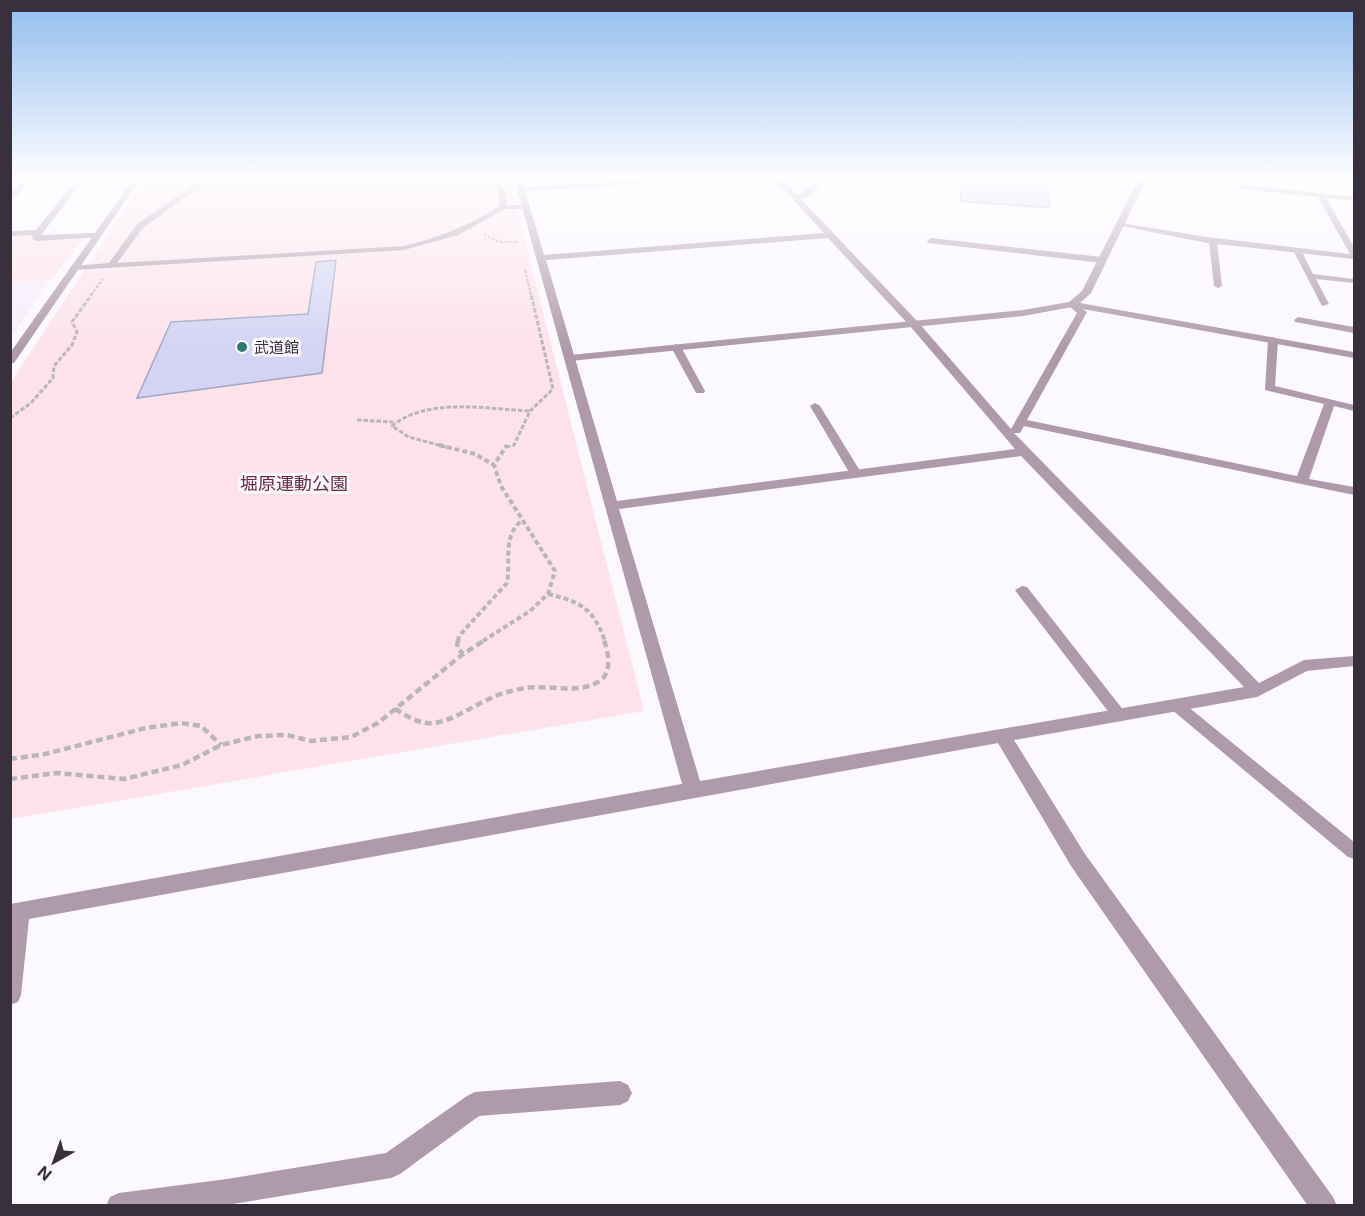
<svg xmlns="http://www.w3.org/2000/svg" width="1365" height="1216" font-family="Inter,'Noto Sans JP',sans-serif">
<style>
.built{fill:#f5edfc}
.green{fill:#fde2ea}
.building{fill:#d3d4f4;stroke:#a4a5c3;stroke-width:1.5}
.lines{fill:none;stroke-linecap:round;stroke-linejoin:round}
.path-far3{stroke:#b9b5bd;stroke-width:2;stroke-dasharray:3 1.5;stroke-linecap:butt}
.path-far2{stroke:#b9b5bd;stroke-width:3;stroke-dasharray:4.5 2;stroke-linecap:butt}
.path-far1{stroke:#b9b5bd;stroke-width:4;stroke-dasharray:5 3;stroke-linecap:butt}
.path{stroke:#b9b5bd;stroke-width:4.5;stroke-dasharray:7 4;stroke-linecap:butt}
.service{fill:#ae9aaa;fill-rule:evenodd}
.minor{fill:#ae9aaa;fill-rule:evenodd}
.tertiary{fill:#ae9aaa;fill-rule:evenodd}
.poi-dot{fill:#30776f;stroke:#fbf8fe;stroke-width:2}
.labels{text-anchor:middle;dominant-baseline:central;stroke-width:6;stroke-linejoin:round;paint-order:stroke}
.far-poi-label{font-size:15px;fill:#38313d;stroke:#fbf8fe;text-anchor:start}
.park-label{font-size:18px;fill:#6f2b45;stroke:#fbf8fe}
</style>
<rect width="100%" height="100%" fill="#fbf8fe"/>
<path class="built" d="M49,280L11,338V284Z"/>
<path class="green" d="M145,178H509L644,711L11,819V382Z
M35,233L34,238L86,236L51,280L11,283V235Z"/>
<path class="building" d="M962,178H1045L1050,208L960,201Z
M336,260L322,373L137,398L171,322L308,314L316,262Z"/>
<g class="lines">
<path class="path-far3" d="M484,234L499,242H518
M525,270L531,295
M91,295L103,279"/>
<path class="path-far2" d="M10,418L31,403L53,378L54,366L72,345L77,332L72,322L92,294
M357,420L393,422
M446,447L409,437L392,426C427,397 487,409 530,411
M506,447L514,445L530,411L553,389L531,294"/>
<path class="path-far1" d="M439,445L475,454L494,465
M548,594C581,602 593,608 605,641
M458,641L459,636L507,583C511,560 502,537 522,520
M483,641L530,611L548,594L555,571L501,486L494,465L507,445"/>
<path class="path" d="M458,640L457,647L463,654
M395,709C407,716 420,725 434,723C454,720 471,707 489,699C500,693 512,691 524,688C548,684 582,696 602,679C612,670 608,652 604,640
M10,759L45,754L146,728L181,723L201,726L221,745
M10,779L57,773L124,779L182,765L221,745L258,736L287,735L311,741L351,737L378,723L463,654L485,640"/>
<path class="service" d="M204,178H211L143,228L117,263L404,246C439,238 469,225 500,206L498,191L489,178H495L505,191L507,205H526L530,207L526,209H505L458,235L404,250L73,270L69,268L73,266L109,263L137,224Z
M1213,239L1217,241L1222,286L1218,288L1214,286L1209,241Z
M1294,248H1300L1313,274L1354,279V283L1316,279L1329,304L1322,306L1293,250Z
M1298,317L1354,327V333L1295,322L1294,320Z
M676,344L681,347L705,391L704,393H696L695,391L671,347Z
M815,403L820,406L862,474L860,476H852L850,474L810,406Z
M1022,586L1027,587L1124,711L1127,715L1124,719H1114L1017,593L1015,590Z
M1176,699L1181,701L1354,842V859L1348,857L1171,709L1168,705L1171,701Z"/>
<path class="minor" d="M27,178H35L10,201V194Z
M78,178H85L41,235L98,233L102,235L101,237L36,241L32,238L33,235L10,236V231L36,230Z
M514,178H521L524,187L669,178H700L696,180L525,191L544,255L824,233L773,178H781L797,195L803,192L820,178H827L809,196L800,198L918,322L1011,429L1077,313L1067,304L1072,301L1087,312L1027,420L1297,476L1324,404L1265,390L1268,340L1273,337L1278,340L1275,386L1354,405V411L1334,406L1309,479L1354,487V495L1024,426L1020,433H1014L1259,683L1304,660L1354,656V666L1307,671L1257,697L1014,740L1085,854L1333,1197L1337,1206H1308L1071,866L998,743L29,919L21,995L18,1002L10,1005V904L682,784ZM828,238L910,326L1015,449L617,501L546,260ZM1021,456L1244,687L700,781L619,509Z
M1242,178H1248L1247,185L1354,197V201L1326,198L1354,247V259L1207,243L1117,225L1121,223L1207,237L1350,254L1318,197L1240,189Z
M931,238L1102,257L1106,260L1102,263L928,243L927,241Z
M620,1081L628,1085L632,1093L628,1101L620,1105L479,1116L400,1174L391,1178L221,1206H106L110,1197L119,1193L227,1179L386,1153L467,1096L475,1092Z"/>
<path class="tertiary" d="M134,178H141L14,363L10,364V353Z
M1139,178H1147L1091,293L1080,303L1354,352V358L1072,307L1023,316L570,361L565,358L570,355L1023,310L1069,302L1082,291Z"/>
</g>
<linearGradient id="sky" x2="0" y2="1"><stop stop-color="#91bdee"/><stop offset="0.51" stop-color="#fdfcff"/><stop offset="1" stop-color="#fdfcff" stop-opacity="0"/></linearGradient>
<rect width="1365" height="348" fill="url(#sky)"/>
<circle class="poi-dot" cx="242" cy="347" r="6"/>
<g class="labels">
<g class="far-poi-label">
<text x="254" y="347">武道館</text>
</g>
<g class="park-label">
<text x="294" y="483">堀原運動公園</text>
</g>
</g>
<rect width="1365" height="1216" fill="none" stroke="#38313d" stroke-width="24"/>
<g transform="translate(54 1162) rotate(220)" stroke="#fbf8fe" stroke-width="4.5" paint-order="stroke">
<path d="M0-4.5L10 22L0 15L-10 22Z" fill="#38313d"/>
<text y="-9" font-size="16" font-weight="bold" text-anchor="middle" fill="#38313d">N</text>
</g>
</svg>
